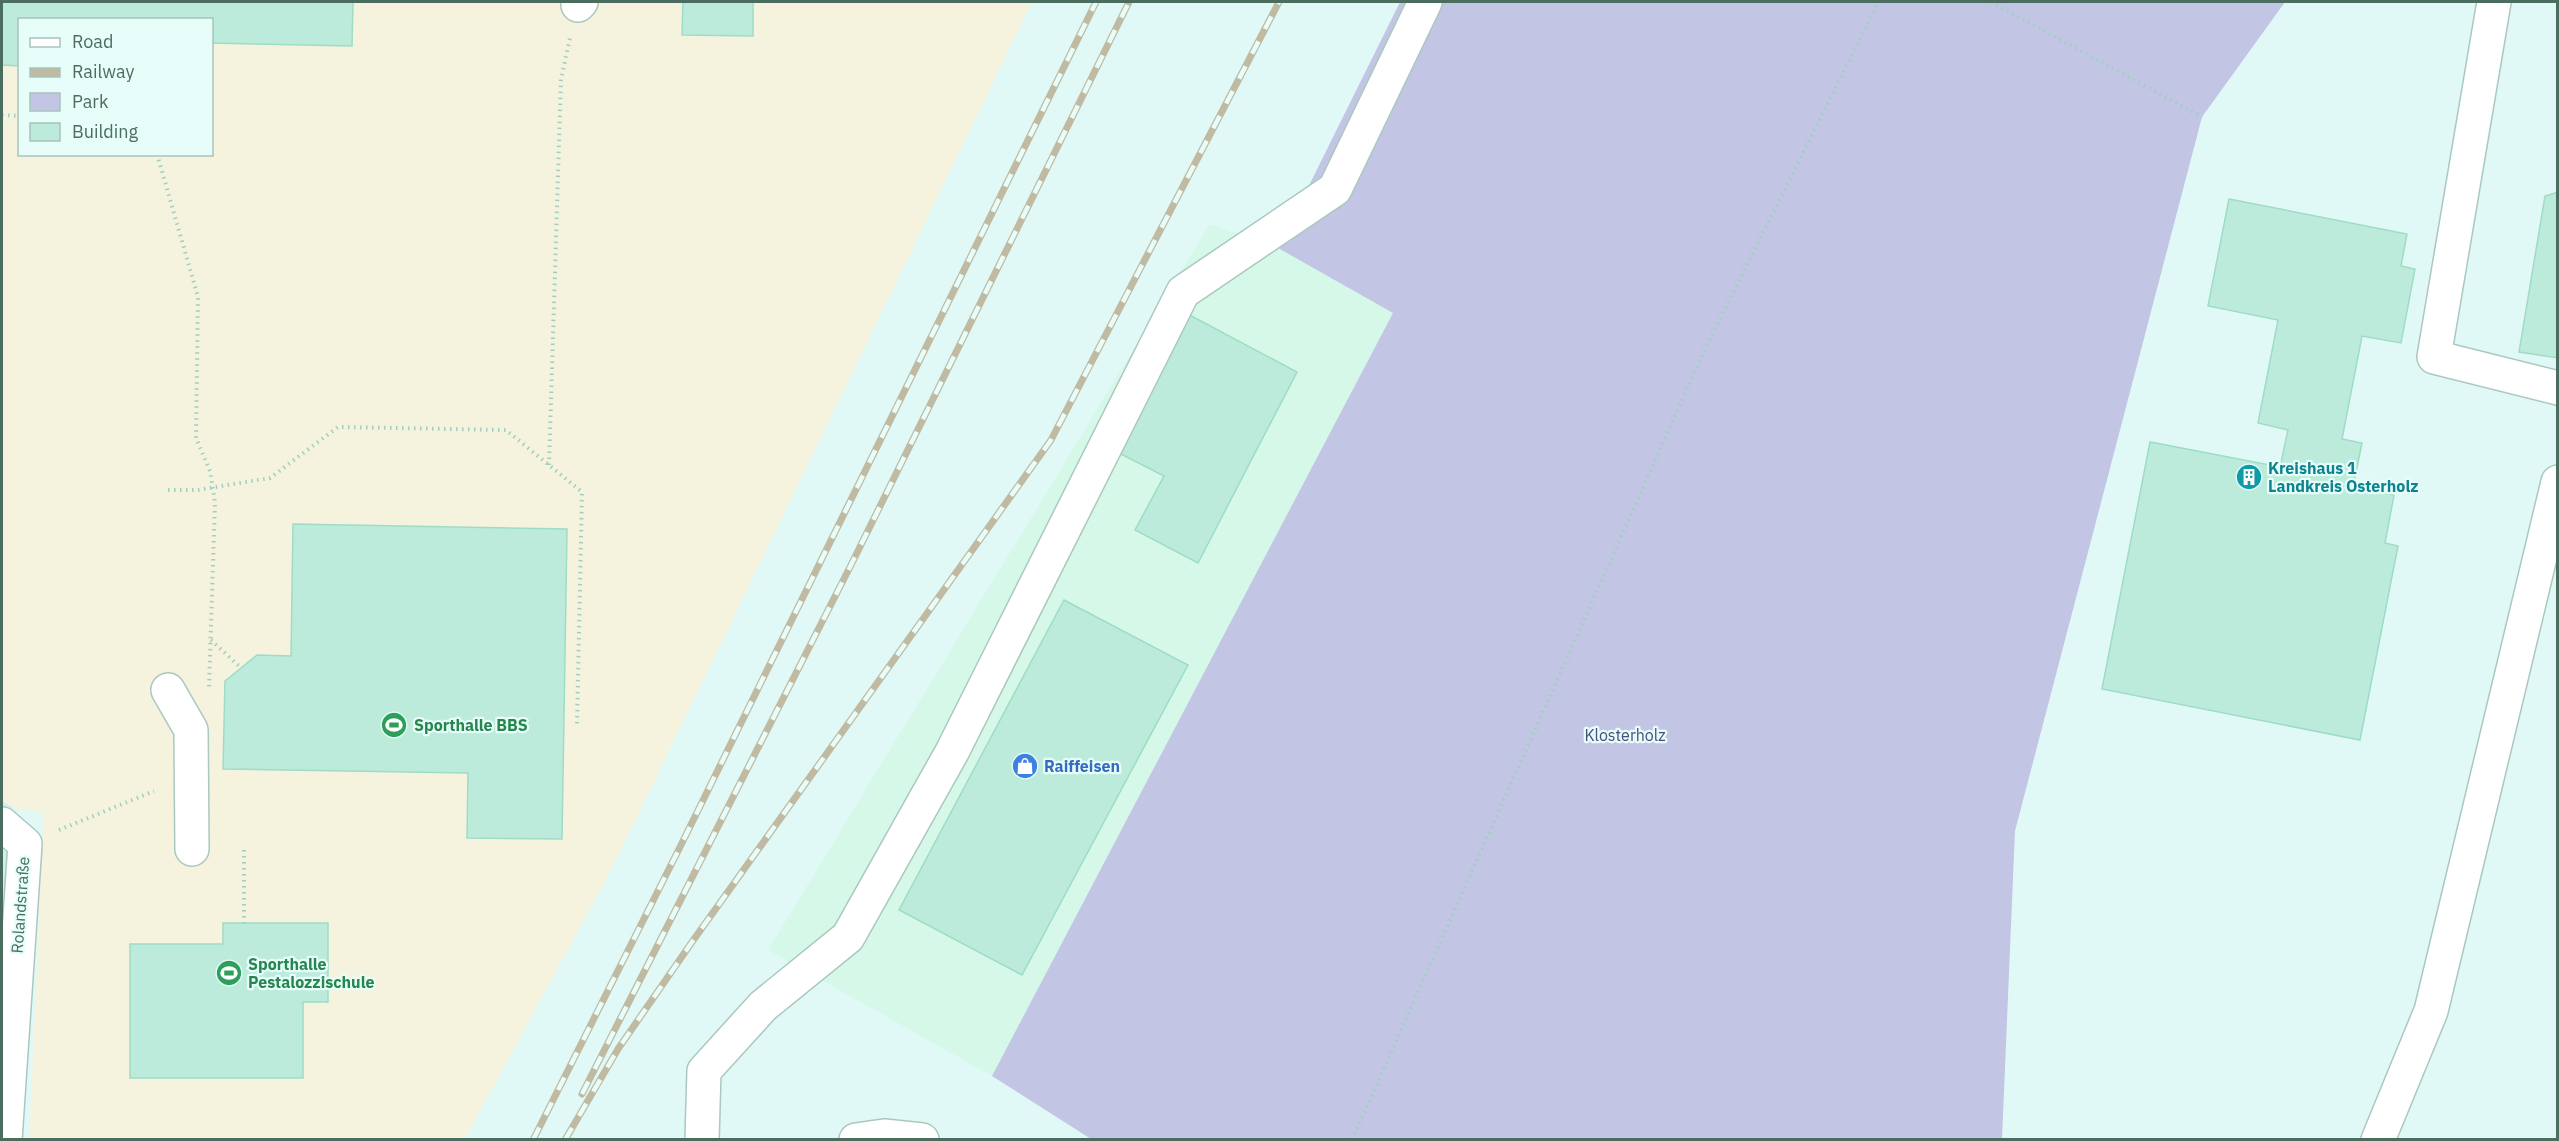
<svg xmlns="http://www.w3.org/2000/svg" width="2559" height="1141" font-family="'IBM Plex Sans',sans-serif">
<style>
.residential{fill:#d0f0e9}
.commercial{fill:#d6f8e9}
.education{fill:#f5f3de;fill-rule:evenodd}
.green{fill:#c2c6e4}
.building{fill:#bcebdb;stroke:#9edcc6;stroke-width:1.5}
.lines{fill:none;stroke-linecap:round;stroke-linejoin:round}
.minor-casing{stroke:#aac8bf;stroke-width:36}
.path{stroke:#a0cfbf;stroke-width:4;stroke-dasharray:1.5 4.5;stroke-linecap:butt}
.minor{stroke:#fff;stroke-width:33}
.rail-casing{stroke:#c0baa2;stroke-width:7}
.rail{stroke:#e6fdfa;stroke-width:4.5;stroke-dasharray:14;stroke-linecap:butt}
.labels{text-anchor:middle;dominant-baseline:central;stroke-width:4.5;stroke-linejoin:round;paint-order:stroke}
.culture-label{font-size:16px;font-weight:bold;fill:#0d838f;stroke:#e6fdfa;text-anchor:start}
.leisure-label{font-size:16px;font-weight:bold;fill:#27864d;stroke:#e6fdfa;text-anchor:start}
.park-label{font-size:16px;fill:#4a4c7d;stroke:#e6fdfa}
.shop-label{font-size:16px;font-weight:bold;fill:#366cbe;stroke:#e6fdfa;text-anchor:start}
.street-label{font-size:16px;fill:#4b6d60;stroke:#e6fdfa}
</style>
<rect width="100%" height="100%" fill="#e1f9f6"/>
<path class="residential" d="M2,800L13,808L4,1140L2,1139Z"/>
<path class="commercial" d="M1210,224L1278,248L1393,313L992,1076L768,950Z"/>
<path class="education" d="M2,2H1032L613,866L465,1139H29L44,813L13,808L2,800ZM20,20H212V154H20Z"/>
<path class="green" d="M1400,2H2285L2202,117L2015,831L2002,1139H1091L992,1076L1393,313L1278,248Z"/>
<path class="building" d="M2,2H353L352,46L212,43V20H20V66L2,65Z
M683,2H753V36L682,35Z
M2558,192V358L2519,352L2545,196Z
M2229,199L2407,234L2401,266L2415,269L2401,343L2362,336L2342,439L2362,443L2353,487L2394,495L2385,543L2398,546L2360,740L2102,689L2150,442L2280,467L2288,430L2258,423L2278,320L2208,306Z
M1182,311L1297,372L1198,563L1135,530L1164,476L1109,448Z
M293,524L567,529L562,839L467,838L468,773L223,769L225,681L257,655L291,656Z
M1064,600L1188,665L1022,975L899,910Z
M223,923H328V1002H303V1078H130V944H223Z"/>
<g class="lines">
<g class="minor-casing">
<path id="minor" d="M2494,2L2434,357L2558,388
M578,5L581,2
M168,690L191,730L192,849
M2,824L25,844L5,1140
M702,1140L704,1071L763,1006L848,937L952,752L1183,292L1335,189L1425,2
M856,1140L884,1136L922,1140
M2378,1140L2431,1011L2558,482"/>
</g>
<path class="path" d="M1991,2L2202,117
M2,115L20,116
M157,154L198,297L196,438L210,471L215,502L209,687
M549,465L561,79L570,38
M168,490H198L270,478L338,427L506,430L582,492L577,724
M211,640L241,668
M59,830L154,791
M244,850V923
M1352,1140L1704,351L1878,2"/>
<use href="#minor" class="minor"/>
<g class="rail-casing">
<path id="rail" d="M582,1094L851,565L1129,2
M533,1140L680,847L1096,2
M565,1140L618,1049L692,942L1051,440L1279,2"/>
</g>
<use href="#rail" class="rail"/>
</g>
<defs>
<g id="building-disc" transform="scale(1.35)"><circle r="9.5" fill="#0f9aa8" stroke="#e6fdfa"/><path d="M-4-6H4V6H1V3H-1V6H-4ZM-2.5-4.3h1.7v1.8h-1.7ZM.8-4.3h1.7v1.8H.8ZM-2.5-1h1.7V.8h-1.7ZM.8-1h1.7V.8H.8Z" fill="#fff"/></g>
<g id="stadium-disc" transform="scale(1.35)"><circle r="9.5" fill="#2e9e5b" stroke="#e6fdfa"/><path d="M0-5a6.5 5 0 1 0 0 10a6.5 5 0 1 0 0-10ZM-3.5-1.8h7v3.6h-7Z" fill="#fff"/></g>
<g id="shop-disc" transform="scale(1.35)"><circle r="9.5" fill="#3f7fe0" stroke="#e6fdfa"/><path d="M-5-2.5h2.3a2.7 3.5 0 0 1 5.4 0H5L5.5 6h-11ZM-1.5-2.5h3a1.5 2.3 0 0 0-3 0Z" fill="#fff"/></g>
</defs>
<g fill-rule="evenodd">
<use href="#building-disc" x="2249" y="477"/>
<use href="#stadium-disc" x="394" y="725"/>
<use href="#shop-disc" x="1025" y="766"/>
<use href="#stadium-disc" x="229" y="973"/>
</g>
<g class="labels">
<g class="culture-label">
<text x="2268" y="468">Kreishaus 1<tspan x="2268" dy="18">Landkreis Osterholz</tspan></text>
</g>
<g class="leisure-label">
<text x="414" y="725">Sporthalle BBS</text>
<text x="248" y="964">Sporthalle<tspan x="248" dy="18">Pestalozzischule</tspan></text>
</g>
<g class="park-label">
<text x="1625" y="735">Klosterholz</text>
</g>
<g class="shop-label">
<text x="1044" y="766">Raiffeisen</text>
</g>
<g class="street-label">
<text transform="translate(20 905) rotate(-86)">Rolandstraße</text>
</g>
</g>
<rect width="2559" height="1141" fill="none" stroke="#4b6d60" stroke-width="6"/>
<rect x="18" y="18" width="195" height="138" fill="#e6fdfa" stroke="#a8c3bc" stroke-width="1.5"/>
<rect x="30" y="38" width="30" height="9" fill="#ffffff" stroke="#a8c3bc" stroke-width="1.5"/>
<text x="72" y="48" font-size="18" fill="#4b6d60">Road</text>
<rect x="30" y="68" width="30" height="9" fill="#c0baa2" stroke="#a8c3bc" stroke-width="1.5"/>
<text x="72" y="78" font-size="18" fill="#4b6d60">Railway</text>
<rect x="30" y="93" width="30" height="18" fill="#c2c6e4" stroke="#a8c3bc" stroke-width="1.5"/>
<text x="72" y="108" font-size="18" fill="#4b6d60">Park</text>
<rect x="30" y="123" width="30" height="18" fill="#bcebdb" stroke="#a8c3bc" stroke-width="1.5"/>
<text x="72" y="138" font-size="18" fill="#4b6d60">Building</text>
</svg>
